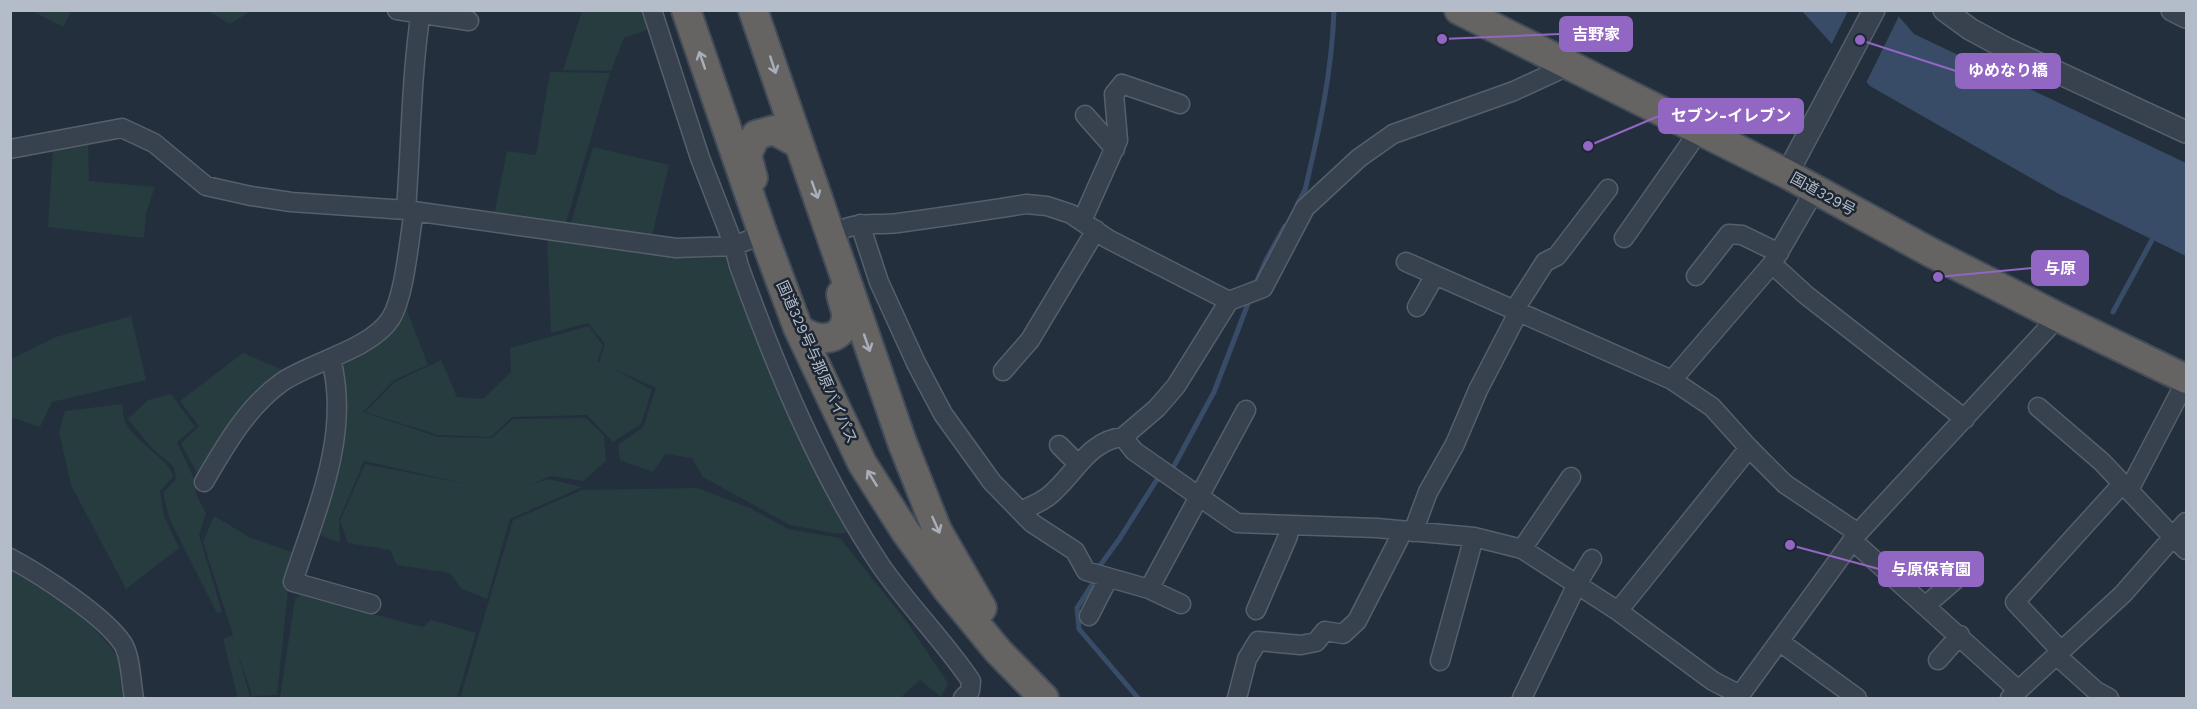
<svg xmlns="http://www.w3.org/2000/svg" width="2197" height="709" font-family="'Work Sans','Noto Sans JP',sans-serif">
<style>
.green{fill:#263c3f}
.water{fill:#394c67}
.pier{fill:#242f3e}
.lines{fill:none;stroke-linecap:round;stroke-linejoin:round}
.stream{stroke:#394c67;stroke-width:5}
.minor-casing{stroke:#565f6c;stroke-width:21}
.tertiary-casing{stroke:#565f6c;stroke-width:24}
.trunk-casing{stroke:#434c59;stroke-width:32}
.minor{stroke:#38414e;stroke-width:18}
.tertiary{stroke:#38414e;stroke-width:21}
.trunk{stroke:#656462;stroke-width:28}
.oneway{stroke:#a8afba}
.labels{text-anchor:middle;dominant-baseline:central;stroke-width:5;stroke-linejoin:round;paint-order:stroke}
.street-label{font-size:15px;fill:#b4bcc9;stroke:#1d2633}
.leader{fill:none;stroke:#9266c3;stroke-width:2}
.callout-dot{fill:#9266c3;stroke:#1d2633;stroke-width:2}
.callout{fill:#9266c3;stroke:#9266c3;stroke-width:2}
.callout-label{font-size:16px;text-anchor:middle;font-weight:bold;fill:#fff}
</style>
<rect width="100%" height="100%" fill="#242f3e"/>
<path class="green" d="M32,11H71L63,27Z
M208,11V10L251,11L230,24Z
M582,11H645L650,29L624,38L611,71L563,70Z
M550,72L610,73L565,226L494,215L507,151L536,155Z
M88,145L89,181L155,187L146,213L144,238L48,227L53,149Z
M593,147L669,165L651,240L569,230Z
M547,237L702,258L729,256L849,532L838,534L790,525L703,477L692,458L665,454L653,472L620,460L618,445L643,427L656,388L614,369L652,390L641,424L613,442L587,415L512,417L491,437L438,435L365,412L395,382L441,360L457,397L483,399L511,372L510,348L589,326L603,346L597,362L599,363L605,344L588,323L551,333Z
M405,305L428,365L394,380L363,412L438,437L492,438L513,419L586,418L604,436L606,461L583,481L551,476L529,485L548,479L582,487L510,519L487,599L461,588L450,573L397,565L390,550L348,543L340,521L365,464L471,485L364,461L339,520L340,543L313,532L337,366L352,353L386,338L396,328Z
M131,316L146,380L52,402L40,427L11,417V359L56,337Z
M243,353L283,370L238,420L199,476L181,444L199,426L180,401Z
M171,394L195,427L177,442L196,483V494L206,513L199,535L222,612L217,613L170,520L163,493L176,479L174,467L152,448L128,419L148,400Z
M122,404C123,410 123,418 126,423C135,443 170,459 173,477L160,491L164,516L179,548L126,589L71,485L59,432L65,411Z
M697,488L750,508L788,529L840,538L907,622L948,683L941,697L920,680L900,698H460L513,520L582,490Z
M214,516L251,538L292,552L277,695L252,696L237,650L250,697H280L295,599L300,595L423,627L431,620L476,633L457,698H238L223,639L233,635L203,542Z
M10,568C37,579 110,634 119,661C123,672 122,687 124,698H11Z"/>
<path class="water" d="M1802,11H1894L1914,34L2186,163V256L2059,194L1870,86Z"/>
<path class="pier" d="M1848,11H1897L1900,14L1865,85L1830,47Z"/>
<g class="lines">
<path class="stream" d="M1297,205L1305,190C1319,131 1332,72 1334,10
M1254,287L1267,258L1285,226
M2113,312L2152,240
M1138,698L1079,629L1077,608L1093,583L1099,567L1120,538L1156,481L1174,466L1214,392L1251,296"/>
<g class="minor-casing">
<path id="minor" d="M397,10L469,21
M652,10L700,158L734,246L739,266C776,368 820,475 881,566C909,606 944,641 971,681L970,691L963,698
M1568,66L1514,91L1393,134L1359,158L1305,208L1263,288L1229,301L1176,386L1157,408L1123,437L1134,451L1237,523L1377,528L1474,537L1522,549L1618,611L1713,681L1740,695L1858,533L2058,317
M1085,115L1115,149
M10,149L122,128L154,143L206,186L251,196L291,202L406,210L676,248L734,246L763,234
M406,210C411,143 411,77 421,10
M1082,221L1118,140L1114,94L1122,84L1180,104
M860,224L879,282L916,363L943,414L992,482L1032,523L1075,551L1086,571L1149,589L1181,604
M832,235C855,220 872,226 898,223C941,217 984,211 1026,204L1047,206L1071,214L1108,239L1229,301
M1624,238L1699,131
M1406,262L1672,380L1712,407L1749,448L1618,611
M1772,264L1806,295L1965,419
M1696,276L1729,234L1742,235L1779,253
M1417,307L1435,275
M1515,309L1545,262L1557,256L1608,189
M331,359C351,435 316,510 293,582L371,604
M1003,371L1030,340L1096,230
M1672,380L1772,264L1815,190
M2038,407L2102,462L2173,537L2186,522
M1059,445L1077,463
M1749,448L1785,484L1858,533
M204,482C225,446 247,407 282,382C311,362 372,349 391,318C405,295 409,239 414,211
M2129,490L2186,381
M1021,511C1031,506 1042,502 1050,495C1075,474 1089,440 1123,437
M1413,532L1428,492L1455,444L1478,390L1519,311
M1852,540L2018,690
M1522,549L1571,477
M10,558C40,574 105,616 123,644C131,657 131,683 134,698
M1149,589L1246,410
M1925,606L1955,580
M1256,610L1288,536L1289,525
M1089,616L1108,579
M1780,642L1857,698
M2061,651L2015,602L2123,483
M2056,655L2096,691L2109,698
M1938,660L1960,635
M1440,661L1474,537
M1237,698L1247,659L1258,641L1301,645L1316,642L1325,631L1343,634L1357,621L1403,531
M1522,698L1577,584L1592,559
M2010,698L2123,594L2173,537L2186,550"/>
</g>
<g class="tertiary-casing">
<path id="tertiary" d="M1944,10L1970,29L2007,49L2186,132
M2172,10L2186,17
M1787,174L1874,10"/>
</g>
<g class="trunk-casing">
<path id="trunk" d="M686,10L763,234L798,328L862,463L905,531L947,589L998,651L1044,698
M753,10L902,442L937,530L982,608
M1459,10L1787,174L1930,252L2058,317L2186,379
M753,178L747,155L756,135L774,130L799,144
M798,328C813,342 843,344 846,318C847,311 842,301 841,294"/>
</g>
<use href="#minor" class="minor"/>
<use href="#tertiary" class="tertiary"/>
<use href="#trunk" class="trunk"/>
</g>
<defs><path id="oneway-shaft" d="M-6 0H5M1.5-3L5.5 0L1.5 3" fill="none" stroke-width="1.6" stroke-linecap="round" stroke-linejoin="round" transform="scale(1.5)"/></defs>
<g class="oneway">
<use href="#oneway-shaft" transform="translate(702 60) rotate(-109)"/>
<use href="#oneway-shaft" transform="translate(773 65) rotate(72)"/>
<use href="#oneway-shaft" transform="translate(815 190) rotate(70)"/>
<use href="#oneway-shaft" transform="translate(867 343) rotate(71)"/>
<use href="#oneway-shaft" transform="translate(872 478) rotate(-122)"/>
<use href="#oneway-shaft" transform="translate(936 525) rotate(66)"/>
</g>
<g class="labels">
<g class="street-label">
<text transform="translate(1823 194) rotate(29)">国道329号</text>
<text transform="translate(817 362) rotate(66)">国道329号与那原バイパス</text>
</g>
</g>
<path class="leader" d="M1442 39L1560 34M1860 40L1956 71M1588 146L1659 116M1938 277L2032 268M1790 545L1879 569"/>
<g class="callout-dot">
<circle cx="1442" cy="39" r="6"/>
<circle cx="1860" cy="40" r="6"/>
<circle cx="1588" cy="146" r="6"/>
<circle cx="1938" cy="277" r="6"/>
<circle cx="1790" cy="545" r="6"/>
</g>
<g class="callout">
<rect x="1560" y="17" width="72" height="34" rx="6"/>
<rect x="1956" y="54" width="104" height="34" rx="6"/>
<rect x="1659" y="99" width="144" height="34" rx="6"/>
<rect x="2032" y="251" width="56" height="34" rx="6"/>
<rect x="1879" y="552" width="104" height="34" rx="6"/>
</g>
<g class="callout-label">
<text x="1596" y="40">吉野家</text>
<text x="2008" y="76">ゆめなり橋</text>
<text x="1731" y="121">セブン-イレブン</text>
<text x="2060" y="274">与原</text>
<text x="1931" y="575">与原保育園</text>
</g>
<rect width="2197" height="709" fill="none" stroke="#b4bcc9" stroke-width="24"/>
</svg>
